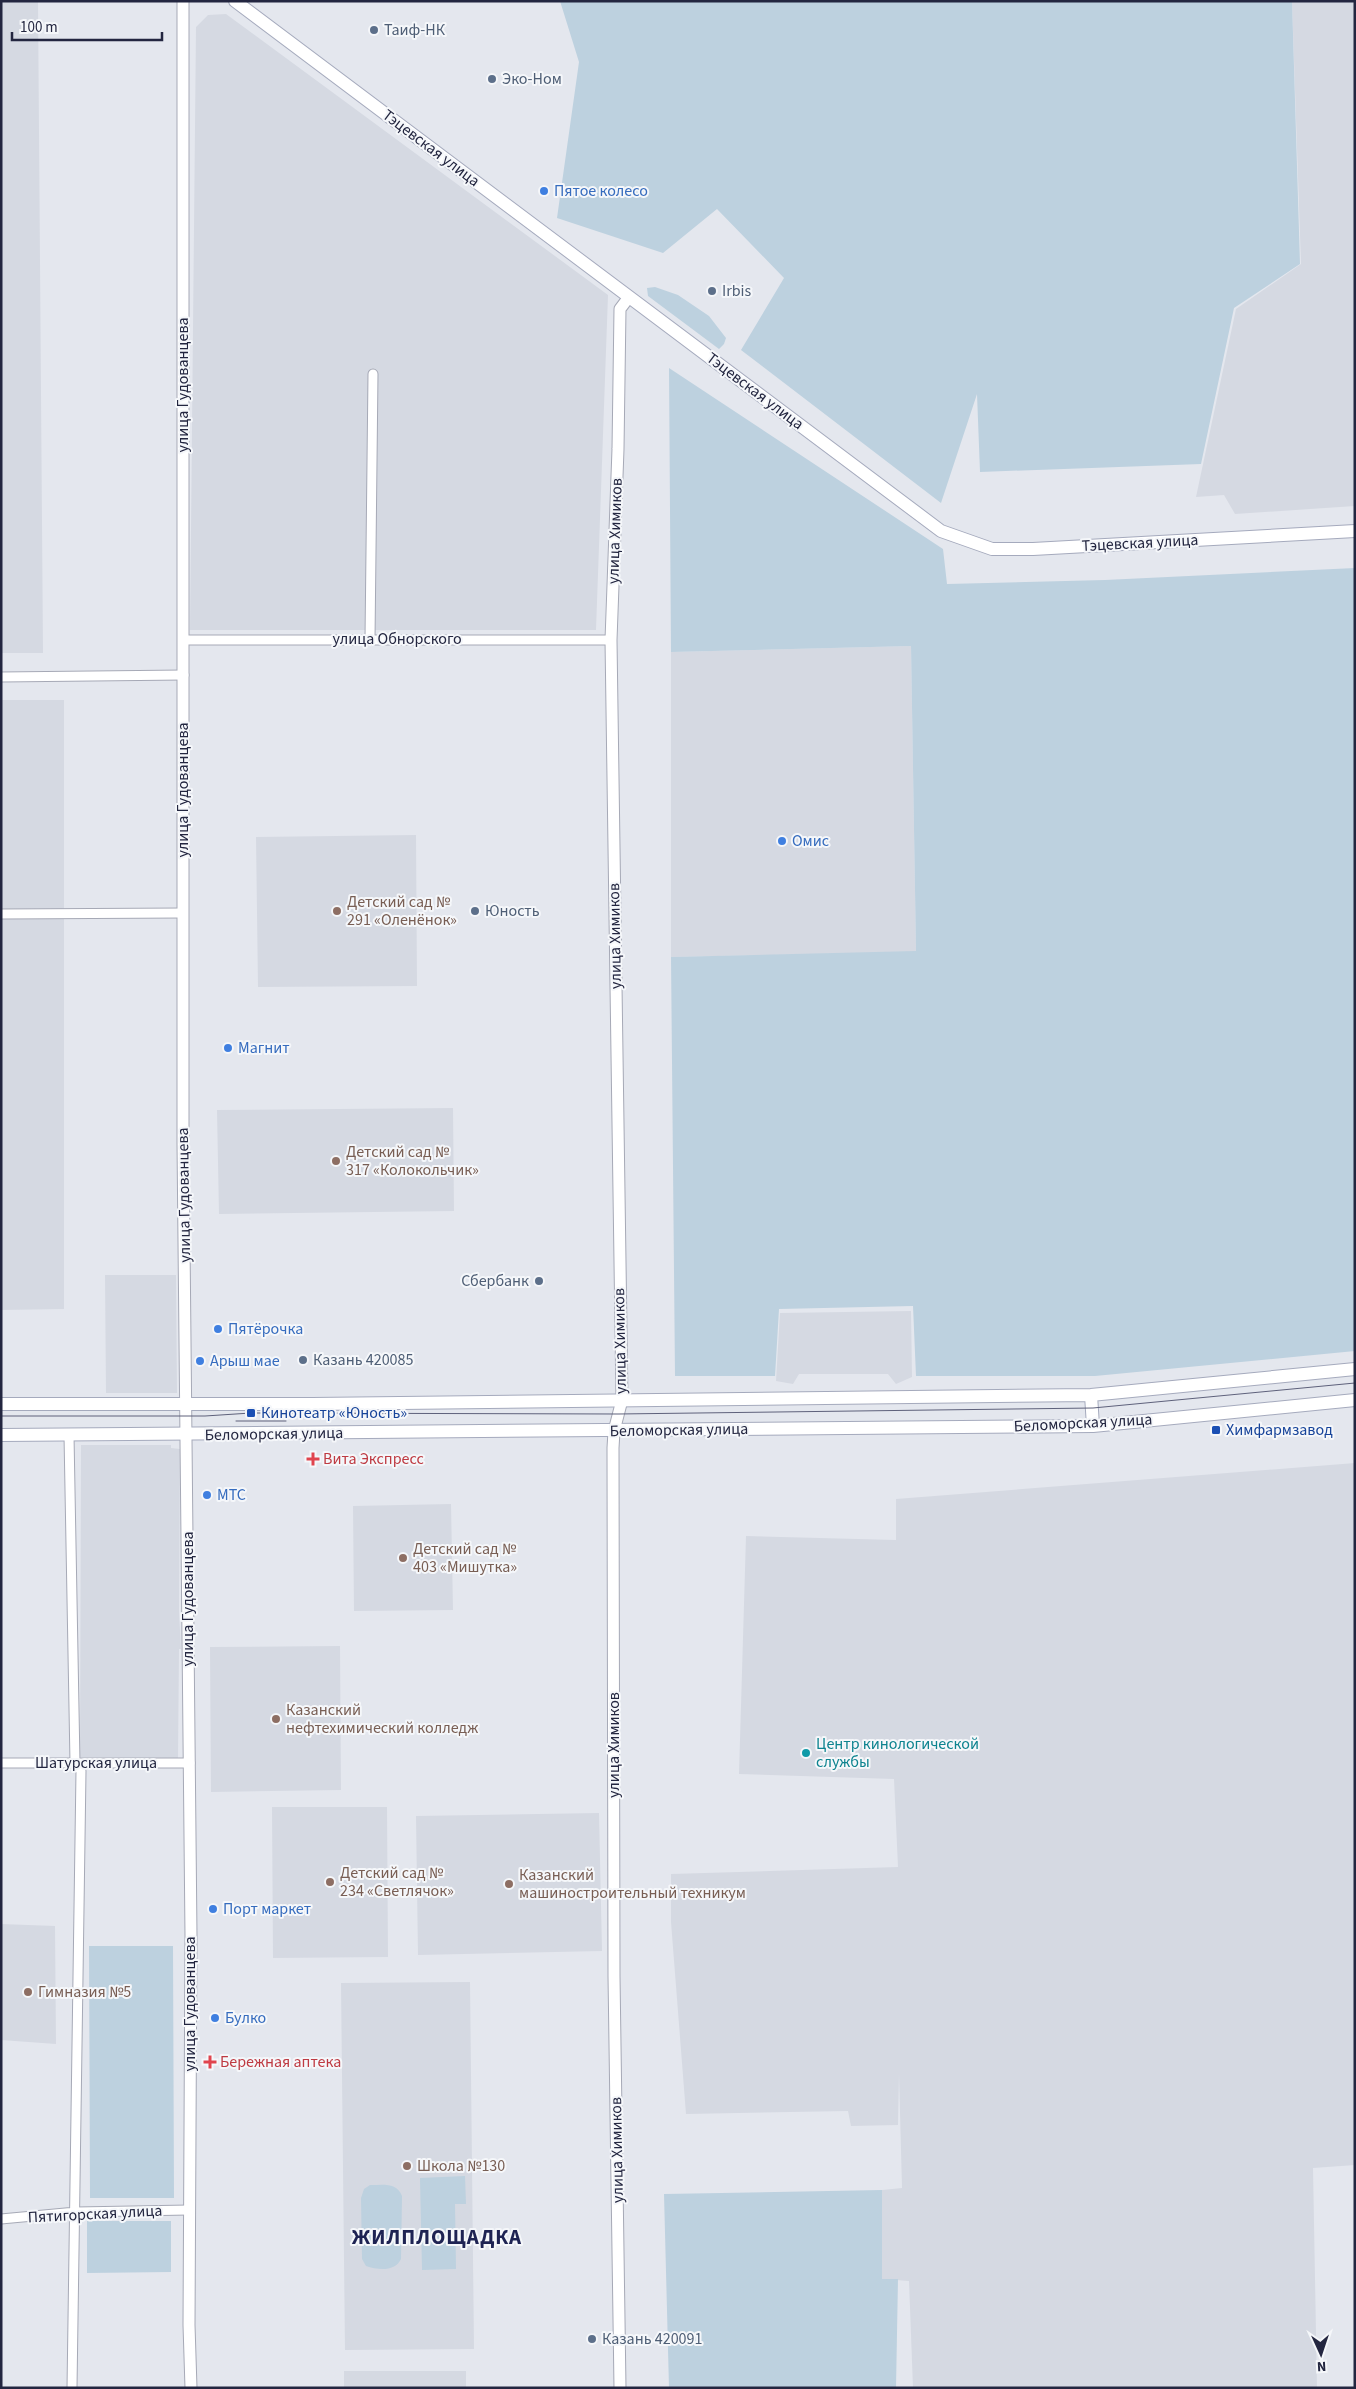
<svg xmlns="http://www.w3.org/2000/svg" width="1356" height="2389" font-family="'Source Sans 3',sans-serif">
<style>
.built{fill:#d5d9e2}
.green{fill:#bdd1df}
.lines{fill:none;stroke-linecap:round;stroke-linejoin:round}
.minor-casing{stroke:#a6a9b6;stroke-width:11}
.tertiary-casing{stroke:#a6a9b6;stroke-width:13}
.secondary-casing{stroke:#a5aabd;stroke-width:14}
.minor{stroke:#fff;stroke-width:9}
.tertiary{stroke:#fff;stroke-width:11}
.secondary{stroke:#fff;stroke-width:12}
.tram{stroke:#5e617b;stroke-width:1}
.service-dot{fill:#5c6f8a;stroke:#f5f7fa;stroke-width:2}
.shop-dot{fill:#3f7fe0;stroke:#f5f7fa;stroke-width:2}
.education-dot{fill:#8d6e63;stroke:#f5f7fa;stroke-width:2}
.transit-dot{fill:#1a4fb4;stroke:#f5f7fa;stroke-width:2}
.health-dot{fill:#e0444e;stroke:#f5f7fa;stroke-width:2}
.culture-dot{fill:#0f9aa8;stroke:#f5f7fa;stroke-width:2}
.labels{text-anchor:middle;dominant-baseline:central;stroke-width:4;stroke-linejoin:round;paint-order:stroke}
.service-label{font-size:16px;fill:#4e5e75;stroke:#f5f7fa;text-anchor:start}
.street-label{font-size:16px;fill:#232640;stroke:#f5f7fa}
.shop-label{font-size:16px;fill:#366cbe;stroke:#f5f7fa;text-anchor:start}
.education-label{font-size:16px;fill:#785e54;stroke:#f5f7fa;text-anchor:start}
.transit-label{font-size:16px;fill:#164399;stroke:#f5f7fa;text-anchor:start}
.health-label{font-size:16px;fill:#be3a42;stroke:#f5f7fa;text-anchor:start}
.culture-label{font-size:16px;fill:#0d838f;stroke:#f5f7fa;text-anchor:start}
.district-label{font-size:21px;font-weight:bold;letter-spacing:1px;fill:#1e2353;stroke:#f5f7fa}
</style>
<rect width="100%" height="100%" fill="#e4e7ee"/>
<path class="built" d="M1,1H38L43,653H1Z
M1292,1H1355V506L1235,514L1224,495L1196,497L1236,309L1301,264Z
M226,14L608,295L596,630H190L196,27L208,15Z
M911,646L916,952L671,957V652Z
M1,700H64V1309L1,1310Z
M416,835L417,986L258,987L256,837Z
M453,1108L454,1211L219,1214L217,1110Z
M105,1275H176L177,1393H106Z
M911,1311L912,1377L896,1384L888,1374H799L793,1384L776,1381L780,1313Z
M81,1445H171V1448L180,1449L179,1612L181,1649H179L178,1758L80,1757Z
M1355,1463V2165L1313,2168L1317,2388H913L909,2281L882,2279V2190L902,2188L899,2074L898,2125L851,2126L848,2111L686,2114L671,1922V1874L898,1867L894,1779L739,1774L746,1536L896,1540V1499Z
M451,1504L453,1610L354,1611L353,1506Z
M340,1646L341,1790L211,1792L210,1647Z
M272,1807H387L388,1957L273,1958Z
M599,1813L602,1951L418,1955L416,1816Z
M1,1924L55,1926L56,2044L1,2040Z
M470,1982L474,2349L345,2350L341,1983Z
M344,2371H466V2388H344Z"/>
<path class="green" d="M560,1H1292L1300,264L1234,308L1201,464L980,472L977,394L941,503L741,350L784,278L717,209L663,253L557,218L579,62Z
M655,287L678,295L709,316L726,338L724,344L719,349L648,296L647,288Z
M669,368L943,549L947,584L1105,580L1355,568V1351L1095,1376H916L913,1306L779,1309L775,1376H675L671,957L916,951L911,646L671,652Z
M89,1946H173L174,2198H90Z
M465,2176L466,2204H455L456,2269L422,2270L420,2178Z
M370,2185C383,2185 397,2182 402,2196L401,2259C395,2272 378,2270 366,2266L362,2259L361,2198L364,2189Z
M882,2190V2279H898L896,2388H669L664,2194Z
M87,2221H171V2272L87,2273Z"/>
<g class="lines">
<g class="minor-casing">
<path id="minor" d="M370,639L373,374
M184,640H611
M1,677L184,675
M1,914L183,913
M69,1435L75,1763L81,1771L72,2388
M1,1763H190
M1,2219L76,2212L189,2210"/>
</g>
<g class="tertiary-casing">
<path id="tertiary" d="M183,1V1143L191,1935L189,2325L191,2388
M620,2388L614,1976L613,1448L614,1431L622,1400L611,640L618,449L620,309L629,297"/>
</g>
<g class="secondary-casing">
<path id="secondary" d="M235,1L941,531L992,549H1033L1355,531
M1091,1395L1093,1426
M1,1404H312L1091,1395L1355,1369
M1,1435L1093,1426L1355,1400"/>
</g>
<use href="#minor" class="minor"/>
<use href="#tertiary" class="tertiary"/>
<use href="#secondary" class="secondary"/>
<path class="tram" d="M1,1416H205L251,1413L618,1414L1093,1408L1355,1383
M236,1421H286"/>
</g>
<g class="service-dot">
<circle cx="374" cy="30" r="5"/>
<circle cx="492" cy="79" r="5"/>
<circle cx="712" cy="291" r="5"/>
<circle cx="475" cy="911" r="5"/>
<circle cx="539" cy="1281" r="5"/>
<circle cx="303" cy="1360" r="5"/>
<circle cx="592" cy="2339" r="5"/>
</g>
<g class="shop-dot">
<circle cx="544" cy="191" r="5"/>
<circle cx="782" cy="841" r="5"/>
<circle cx="228" cy="1048" r="5"/>
<circle cx="218" cy="1329" r="5"/>
<circle cx="200" cy="1361" r="5"/>
<circle cx="207" cy="1495" r="5"/>
<circle cx="213" cy="1909" r="5"/>
<circle cx="215" cy="2018" r="5"/>
</g>
<g class="education-dot">
<circle cx="337" cy="911" r="5"/>
<circle cx="336" cy="1161" r="5"/>
<circle cx="403" cy="1558" r="5"/>
<circle cx="276" cy="1719" r="5"/>
<circle cx="330" cy="1882" r="5"/>
<circle cx="509" cy="1884" r="5"/>
<circle cx="28" cy="1992" r="5"/>
<circle cx="407" cy="2166" r="5"/>
</g>
<g class="transit-dot">
<rect x="246" y="1408" width="10" height="10" rx="2.5"/>
<rect x="1211" y="1425" width="10" height="10" rx="2.5"/>
</g>
<g class="health-dot">
<path d="M310.5 1451.5h5v5h5v5h-5v5h-5v-5h-5v-5h5z"/>
<path d="M207.5 2054.5h5v5h5v5h-5v5h-5v-5h-5v-5h5z"/>
</g>
<circle class="culture-dot" cx="806" cy="1753" r="5"/>
<g class="labels">
<g class="service-label">
<text x="384" y="30">Таиф-НК</text>
<text x="502" y="79">Эко-Ном</text>
<text x="722" y="291">Irbis</text>
<text x="485" y="911">Юность</text>
<text x="529" y="1281" text-anchor="end">Сбербанк</text>
<text x="313" y="1360">Казань 420085</text>
<text x="602" y="2339">Казань 420091</text>
</g>
<g class="street-label">
<text transform="translate(431 148) rotate(37)">Тэцевская улица</text>
<text transform="translate(183 385) rotate(-90)">улица Гудованцева</text>
<text transform="translate(755 391) rotate(37)">Тэцевская улица</text>
<text transform="translate(615 531) rotate(-88)">улица Химиков</text>
<text transform="translate(1140 543) rotate(-3)">Тэцевская улица</text>
<text x="397" y="639">улица Обнорского</text>
<text transform="translate(183 790) rotate(-90)">улица Гудованцева</text>
<text transform="translate(615 936) rotate(-91)">улица Химиков</text>
<text transform="translate(184 1195) rotate(-91)">улица Гудованцева</text>
<text transform="translate(620 1341) rotate(-91)">улица Химиков</text>
<text transform="translate(1083 1423) rotate(-3)">Беломорская улица</text>
<text transform="translate(679 1430) rotate(-1)">Беломорская улица</text>
<text transform="translate(274 1434) rotate(-1)">Беломорская улица</text>
<text transform="translate(188 1599) rotate(-90)">улица Гудованцева</text>
<text transform="translate(614 1745) rotate(-90)">улица Химиков</text>
<text x="96" y="1763">Шатурская улица</text>
<text transform="translate(190 2004) rotate(-90)">улица Гудованцева</text>
<text transform="translate(617 2150) rotate(-91)">улица Химиков</text>
<text transform="translate(95 2214) rotate(-3)">Пятигорская улица</text>
</g>
<g class="shop-label">
<text x="554" y="191">Пятое колесо</text>
<text x="792" y="841">Омис</text>
<text x="238" y="1048">Магнит</text>
<text x="228" y="1329">Пятёрочка</text>
<text x="210" y="1361">Арыш мае</text>
<text x="217" y="1495">МТС</text>
<text x="223" y="1909">Порт маркет</text>
<text x="225" y="2018">Булко</text>
</g>
<g class="education-label">
<text x="347" y="902">Детский сад №<tspan x="347" dy="18">291 «Оленёнок»</tspan></text>
<text x="346" y="1152">Детский сад №<tspan x="346" dy="18">317 «Колокольчик»</tspan></text>
<text x="413" y="1549">Детский сад №<tspan x="413" dy="18">403 «Мишутка»</tspan></text>
<text x="286" y="1710">Казанский<tspan x="286" dy="18">нефтехимический колледж</tspan></text>
<text x="340" y="1873">Детский сад №<tspan x="340" dy="18">234 «Светлячок»</tspan></text>
<text x="519" y="1875">Казанский<tspan x="519" dy="18">машиностроительный техникум</tspan></text>
<text x="38" y="1992">Гимназия №5</text>
<text x="417" y="2166">Школа №130</text>
</g>
<g class="transit-label">
<text x="261" y="1413">Кинотеатр «Юность»</text>
<text x="1226" y="1430">Химфармзавод</text>
</g>
<g class="health-label">
<text x="323" y="1459">Вита Экспресс</text>
<text x="220" y="2062">Бережная аптека</text>
</g>
<g class="culture-label">
<text x="816" y="1744">Центр кинологической<tspan x="816" dy="18">службы</tspan></text>
</g>
<g class="district-label">
<text x="437" y="2237">ЖИЛПЛОЩАДКА</text>
</g>
</g>
<rect width="1356" height="2389" fill="none" stroke="#232640" stroke-width="5"/>
<g transform="translate(1321 2354) rotate(177)" stroke="#f5f7fa" stroke-width="4" paint-order="stroke">
<path d="M0-4L9 19L0 12L-9 19Z" fill="#232640"/>
<text y="-8" font-size="14" font-weight="bold" text-anchor="middle" fill="#232640">N</text>
</g>
<path d="M12 32v8h150v-8" fill="none" stroke="#232640" stroke-width="2.5"/>
<text x="20" y="32" font-size="15" fill="#232640" stroke="#f5f7fa" stroke-width="4" paint-order="stroke">100 m</text>
</svg>
